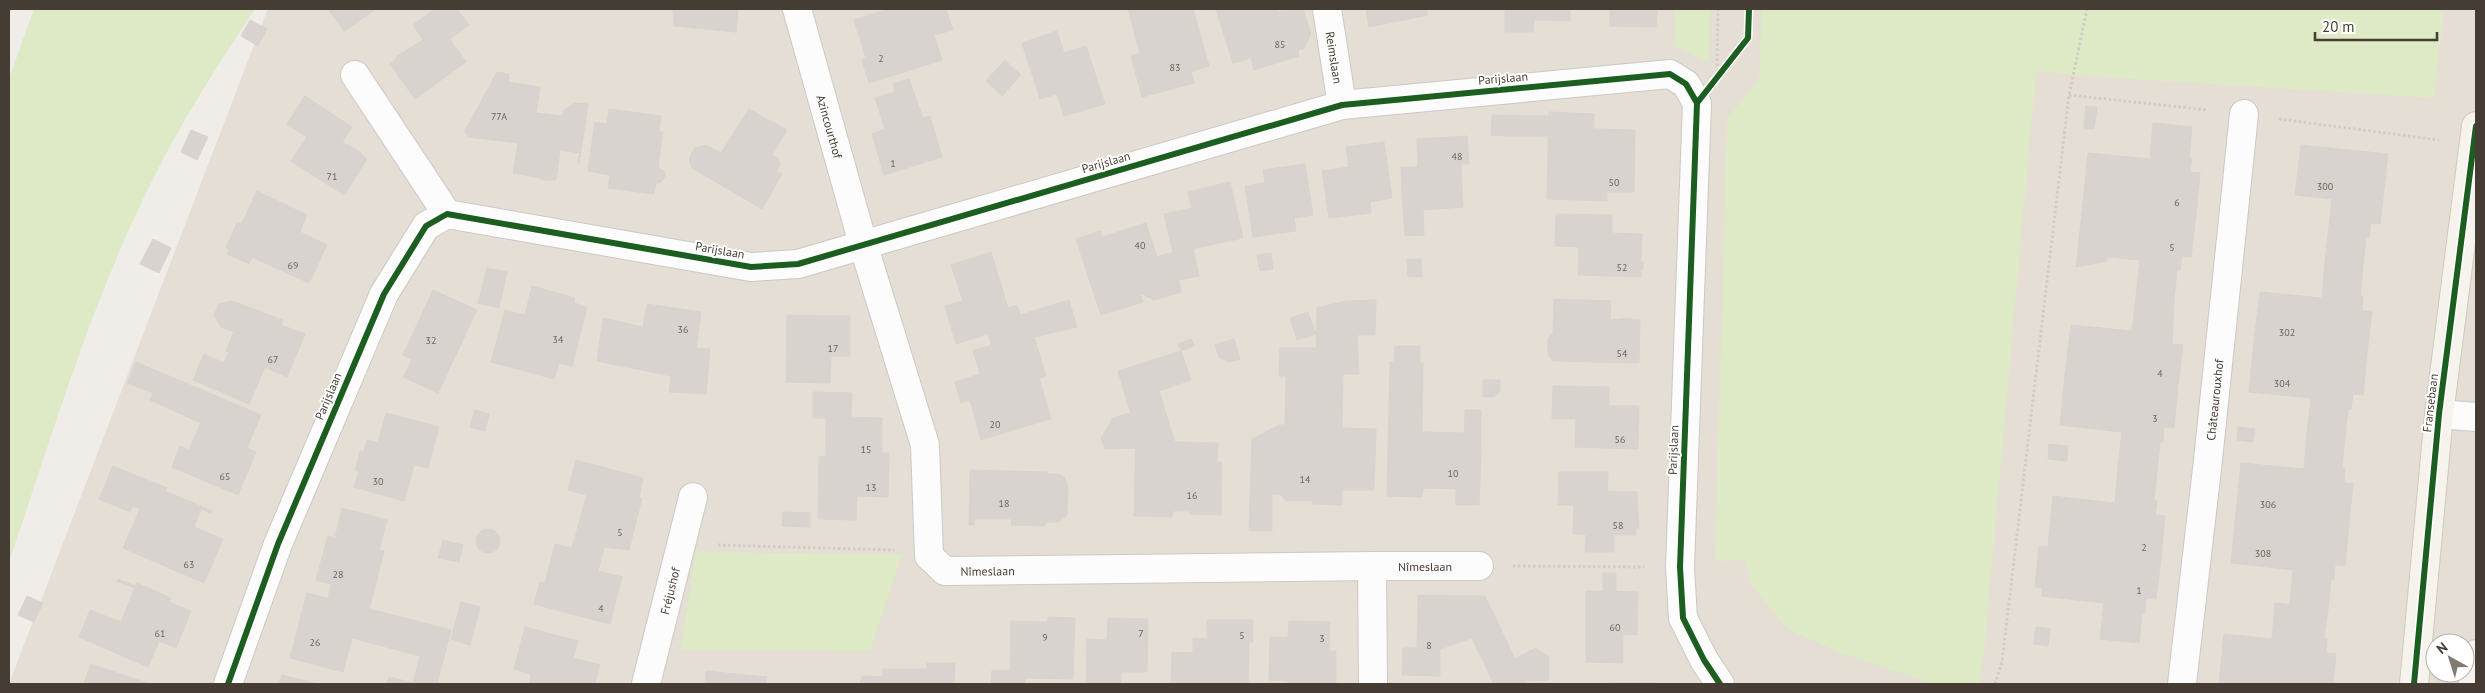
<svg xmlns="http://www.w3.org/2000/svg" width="2485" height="693" font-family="'PT Sans',sans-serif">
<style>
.residential{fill:#e4ded4;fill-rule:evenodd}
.green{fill:#deeac6}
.building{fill:#d8d3ce;stroke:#d8d3cd}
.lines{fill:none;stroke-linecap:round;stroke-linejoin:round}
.street-casing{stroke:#ccc8c4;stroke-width:30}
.secondary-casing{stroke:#cfc9be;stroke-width:30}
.path{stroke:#d0cdc9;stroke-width:3;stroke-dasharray:2.5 2.5;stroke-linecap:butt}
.street{stroke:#fdfcfc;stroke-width:28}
.secondary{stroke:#f6f3ed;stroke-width:28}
.cycleway-casing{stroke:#fff;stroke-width:9}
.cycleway{stroke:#1b5e20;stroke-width:6}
.labels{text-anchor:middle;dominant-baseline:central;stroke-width:4;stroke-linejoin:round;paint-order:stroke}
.number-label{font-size:10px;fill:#6b645b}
.street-label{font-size:12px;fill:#453d33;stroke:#fff}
</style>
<rect width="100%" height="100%" fill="#f0ece8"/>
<path class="residential" d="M270,9H2476V684H9L267,11ZM2435,643H2465V673H2435Z"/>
<path class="green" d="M34,9H255C219,63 183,119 154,177C92,299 53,433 9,562V78Z
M1674,9H1710L1709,63L1675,46Z
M1762,9H2444L2434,98L2086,76L2036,71L1984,652L1979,684H1934L1838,652L1792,631L1782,623L1752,585L1744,560L1715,561L1727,119L1759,79Z
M696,552L902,554L870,651L680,650Z"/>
<path class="building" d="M328,9H376L344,31Z
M435,9H457L469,25L450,39L466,62L415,99L390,64L397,58L396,57L423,40L413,25Z
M673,9H738L736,32L674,26Z
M889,9H946L953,30L934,35L942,60L869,83L862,60L866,58L854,20Z
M1128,9H1193L1209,66L1191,72L1194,83L1142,97L1131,56L1140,53Z
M1220,9H1277L1278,12L1287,9H1303L1311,34L1304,48L1298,50L1299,56L1254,70L1251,58L1233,63L1216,10Z
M1366,9H1426L1428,15L1369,27Z
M1508,9H1570V21L1534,20L1533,32H1505V10Z
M1610,9H1657L1656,27L1610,26Z
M250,20L267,29L258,46L241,36Z
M1057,31L1064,53L1086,46L1105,104L1064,116L1057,94L1040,99L1022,43Z
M1005,60L1021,75L1002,96L986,81Z
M497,72L509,74L508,82L540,87L536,113L563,116L564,110L575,103L588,104L579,164L577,162L580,153L560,150L556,180H541V178L513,173L518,143L468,137L465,131Z
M909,79L923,118L930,116L942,157L884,175L872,134L885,129L875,98L895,92L893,84Z
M305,96L352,127L342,142L361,152L360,153L367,159L344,195L291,161L307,137L287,124Z
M2086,106L2097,107L2094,129L2084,128Z
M609,109L661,116L659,131L663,132L658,167L664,171L665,177L660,183H656L654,194L608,188L610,175L588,171L595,122L607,124Z
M749,109L787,130L772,155L778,158L780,165L776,171L782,174L762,209L692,168L689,158L695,148L706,145L721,153Z
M1549,112L1594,114V129L1635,130L1634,192H1607V201L1547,199Z
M1492,115H1507L1506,136L1491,135Z
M1507,115L1549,116L1548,136H1506Z
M2153,123L2192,127L2189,158H2192L2190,172L2200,173L2196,215L2083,204L2088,153L2150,159Z
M191,130L208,137L197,160L181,152Z
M1467,136L1469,164H1461L1463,207L1423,210L1424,235L1405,236L1402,196L1419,195L1417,139Z
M1384,142L1392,198L1370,202L1371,213L1329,218L1322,171L1349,167L1346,147Z
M2301,145L2388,154L2380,224L2371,223L2369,237H2366L2363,266L2325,262L2332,199L2295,195Z
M1305,164L1313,215L1294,218L1296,231L1253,237L1245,186L1265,183L1263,170Z
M1401,167H1418L1419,195L1402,196Z
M1230,182L1243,238L1173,253L1164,214L1192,208L1188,192Z
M257,191L307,215L300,232L327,245L309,283L252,257L249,264L227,254L229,249L226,248L237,223L241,224L243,221Z
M2083,204L2196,215L2191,257L2182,256L2180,270H2177L2174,300L2136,296L2140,260L2107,257V261L2076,267Z
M1556,214L1612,215V233L1642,234L1641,262H1643V270H1641V277L1578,275L1579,247L1555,246Z
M1146,223L1157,257L1173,252L1181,292L1154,300L1140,293L1135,278L1093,291L1076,239L1100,231L1102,237Z
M153,239L171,248L159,273L140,264Z
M1193,248L1199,276L1179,280L1173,253Z
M991,252L1008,308L1017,305L1020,315L1069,300L1077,327L992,347L988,334L956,344L945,306L963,301L951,265Z
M1271,253L1273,269L1260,271L1257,255Z
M1407,259H1421L1422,277H1408Z
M2325,262L2363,266L2360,296H2363L2362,311L2372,312L2367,353L2254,341L2260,292L2322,298Z
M487,268L507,272L499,308L478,303Z
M1135,278L1143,302L1101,315L1093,291Z
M532,286L575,298L574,303L587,307L572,366L559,363L554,379L491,362L505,310L525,315Z
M433,290L477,310L438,393L403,377L412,359L403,355Z
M2136,296L2174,300L2172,344L2183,345L2178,386L2065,375L2071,325L2132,331Z
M1554,299L1611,301L1610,320L1631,318L1632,320H1640L1639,363L1553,361L1548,355V338L1553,333Z
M1376,300L1375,335H1357L1359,374H1343L1342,428L1376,429L1374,490H1342V505L1313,504L1317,308L1345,301Z
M232,301L283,320L281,325L305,334L287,377L265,367L249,404L193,380L204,354L224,363L229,352L226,351L234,332L221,327L214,315L219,304Z
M647,304L701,312L696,348L710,349L706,394L669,392L671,376L597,361L603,318L643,327Z
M1308,312L1316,334L1297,340L1290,318Z
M787,315L850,316V356H831L830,383L786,382Z
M1034,336L1046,376L1011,387L1023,427L981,440L970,400L961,403L955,382L980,374L973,350Z
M1191,339L1194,346L1181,351L1178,344Z
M1234,339L1240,359L1229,362L1219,357L1215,345Z
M2254,341L2367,353L2363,395L2353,394L2351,409H2348L2345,437L2307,433L2311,398L2249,392Z
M1395,346H1420V363H1423L1422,432L1464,433L1463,489L1423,488L1422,497L1387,496L1390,362H1394Z
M1280,348H1317L1314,501H1286L1280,494H1272V531H1249L1252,439L1279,425H1285L1286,376H1279Z
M1181,351L1191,380L1159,391L1181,462H1222L1221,515L1190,514V511H1173L1172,517L1134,516L1136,432L1118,371Z
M136,362L261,415L247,448L256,452L238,495L172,467L180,446L189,450L201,423L150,400L153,393L127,383Z
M2065,375L2178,386L2174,428L2164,427L2163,442H2160L2157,471L2118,467L2122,432L2060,425Z
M1039,378L1051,419L1023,427L1011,387Z
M1483,380H1500V391L1494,397H1483Z
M1553,386L1609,387V406H1639L1638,449L1575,447L1576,419H1552Z
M813,392L852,393L851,417L882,418V453H889V457L826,456V418H813Z
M475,410L489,414L485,431L470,427Z
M1465,410H1481V453L1464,452Z
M386,413L439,427L428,468L414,465L404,501L354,487L359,471L355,470L360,451L364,452L367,440L378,443Z
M1129,413L1136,432V448L1105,449L1101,438L1113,418Z
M2238,427L2255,429L2253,442L2237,440Z
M2307,433L2345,437L2342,467L2345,468L2344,483H2353L2349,524L2236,513L2241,463L2304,469Z
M1175,442L1218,443L1217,462H1181Z
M2049,444L2068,446L2067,461L2048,459Z
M1464,452L1481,453L1479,505H1456V489H1463Z
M826,456L889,457L888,497L857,496L856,520L818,519L819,457Z
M576,460L643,478L639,498H642L629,550L604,547L602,556L572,548L587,495L568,490Z
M113,466L167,488L165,491L212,511L211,513L201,509L194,527L223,539L204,583L123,548L140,509L133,506L130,512L99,499Z
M2118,467L2157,471L2154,501H2157L2155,515L2165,516L2161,558L2048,546L2053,496L2115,503Z
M970,470L1047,472V474H1059L1064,477L1068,486L1067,515L1058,522H1046L1045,526L1011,525L1012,519H974V525H969Z
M1559,472H1608L1607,491L1637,492L1639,528H1636V535L1573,534L1574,505H1558Z
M342,508L387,520L379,550L384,551L369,610L328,599L331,584L316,580L328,536L335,538Z
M783,512L810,513V527L782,526Z
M2236,513L2349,524L2345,566L2335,565L2334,580H2331L2328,609L2290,605L2293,570L2231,563Z
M476 541a12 12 0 1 1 24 0a12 12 0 1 1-24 0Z
M1586,534H1614V552H1585Z
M443,540L463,545L459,562L438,558Z
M555,544L602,556L598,571L622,577L610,624L534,604L540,582L545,583Z
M2039,546L2048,547L2043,588L2035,587Z
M2048,546L2161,558L2156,599L2146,598L2145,613H2142L2139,643L2100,639L2104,603L2042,596Z
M1603,573H1616V592L1603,591Z
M118,579L135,586L137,583L171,598L169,602L191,611L176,648L159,641L148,667L79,637L90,610L121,622L135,588L117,581Z
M1586,591L1638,592L1637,635L1623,634V663L1586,662Z
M307,593L451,630L437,684H387L389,677L413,683L420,656L352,638L343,672L290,658Z
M1418,595L1485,596L1527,684H1494L1472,638L1440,649V676L1402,675L1403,648H1417Z
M27,596L43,603L34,622L18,615Z
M461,602L480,607L470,645L451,639Z
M2275,603L2328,609L2324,639H2327L2326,653L2336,654L2333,684H2219L2224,634L2272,639Z
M1049,617L1075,618L1073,679L1025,678V684H991L992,670L1010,671L1011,621L1046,622Z
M1108,618L1148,619L1147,672H1121V684H1086L1087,639L1107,640Z
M1207,620H1253V642H1249L1248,684H1171L1172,652L1193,653V638L1207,639Z
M1289,621L1330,622L1329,651H1336V684H1288V681L1269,680L1270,637H1288Z
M525,627L578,641L573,658L600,665L595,684H529L531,674L514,669Z
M2036,627L2050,629L2048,646L2034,644Z
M1536,648L1549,657V680L1525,681L1515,659Z
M927,663H955L954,684H860L862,676L883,677V669H927Z
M91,664L147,683V684H84Z
M706,671L767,677L766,684H705Z
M282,675L318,684H279Z
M1609,683H1657V684H1609Z"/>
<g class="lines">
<g class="street-casing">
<g id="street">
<path id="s1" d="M797,9L863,244L925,445L929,556L945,571L1372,566"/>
<path id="s2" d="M1327,9L1342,105"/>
<path d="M355,75L447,214"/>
<path d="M2439,414L2476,417"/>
<path d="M228,684L278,544L384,294L426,226L447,214L751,267L798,264L1342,105L1670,74L1686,84L1697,103L1680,567L1683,618L1704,660L1720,684"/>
<path id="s3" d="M646,684L693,497"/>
<path id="s4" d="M1373,684L1372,566H1479"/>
<path id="s5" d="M2182,684L2208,460L2244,114"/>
</g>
</g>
<g class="secondary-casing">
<path id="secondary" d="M2414,684L2439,414L2476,126
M2473,684L2476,654"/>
</g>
<path class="path" d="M9,10L10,9
M1717,66L1718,9
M2069,95L2208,110
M2279,119L2439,140
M718,545L894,550
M1513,566L1644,567
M1995,684L2002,662L2069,95L2087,9"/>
<use href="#street" class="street"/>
<use href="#secondary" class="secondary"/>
<g class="cycleway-casing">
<path id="cycleway" d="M1697,103L1748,38L1749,9
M228,684L278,544L384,294L426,226L447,214L751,267L798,264L1342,105L1670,74L1686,84L1697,103L1680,567L1683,618L1704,660L1720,684
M2414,684L2439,414L2476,126"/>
</g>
<use href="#cycleway" class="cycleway"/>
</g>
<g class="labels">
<g class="number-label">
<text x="1280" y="44">85</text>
<text x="881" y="58">2</text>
<text x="1175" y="67">83</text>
<text x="499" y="116">77A</text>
<text x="1457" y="156">48</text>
<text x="893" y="163">1</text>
<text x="332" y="176">71</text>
<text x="1614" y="182">50</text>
<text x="2325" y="186">300</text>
<text x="2177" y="202">6</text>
<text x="1140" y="245">40</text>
<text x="2172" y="247">5</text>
<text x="293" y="265">69</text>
<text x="1622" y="267">52</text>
<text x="683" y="329">36</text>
<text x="2287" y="332">302</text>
<text x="558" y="339">34</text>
<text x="431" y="340">32</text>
<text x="833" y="348">17</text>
<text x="1622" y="353">54</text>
<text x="273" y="359">67</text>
<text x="2160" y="373">4</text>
<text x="2282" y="383">304</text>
<text x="2155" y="418">3</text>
<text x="995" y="424">20</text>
<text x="1620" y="439">56</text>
<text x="866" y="449">15</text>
<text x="1453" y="473">10</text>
<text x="225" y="476">65</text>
<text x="1305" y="479">14</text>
<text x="378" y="481">30</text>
<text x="871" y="487">13</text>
<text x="1192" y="495">16</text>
<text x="1004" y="503">18</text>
<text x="2268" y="504">306</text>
<text x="1618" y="525">58</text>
<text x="620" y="532">5</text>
<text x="2144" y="547">2</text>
<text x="2263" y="553">308</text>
<text x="189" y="564">63</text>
<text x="338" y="574">28</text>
<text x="2139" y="590">1</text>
<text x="601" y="608">4</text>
<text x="1615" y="627">60</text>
<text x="160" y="633">61</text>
<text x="1141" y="633">7</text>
<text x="1242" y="635">5</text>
<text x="1045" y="637">9</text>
<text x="1322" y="638">3</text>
<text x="315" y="642">26</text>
<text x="1429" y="645">8</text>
</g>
<g class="street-label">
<text stroke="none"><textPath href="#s2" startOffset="49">Reimslaan</textPath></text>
<text transform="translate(1503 78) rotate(-5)">Parijslaan</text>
<text stroke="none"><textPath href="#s1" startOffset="122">Azincourthof</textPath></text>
<text transform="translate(1106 162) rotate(-16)">Parijslaan</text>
<text transform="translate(720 250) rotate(10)">Parijslaan</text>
<text transform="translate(328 396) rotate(-67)">Parijslaan</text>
<text stroke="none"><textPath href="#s5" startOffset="286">Châteaurouxhof</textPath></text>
<text transform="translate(2430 403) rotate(-83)">Fransebaan</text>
<text transform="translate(1673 450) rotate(-88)">Parijslaan</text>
<text stroke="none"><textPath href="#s4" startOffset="171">Nîmeslaan</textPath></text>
<text stroke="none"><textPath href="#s1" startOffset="630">Nîmeslaan</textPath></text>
<text stroke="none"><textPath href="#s3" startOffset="96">Fréjushof</textPath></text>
</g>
</g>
<rect width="2485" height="693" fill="none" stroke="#453d33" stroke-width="20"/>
<g transform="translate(2450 658) rotate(321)"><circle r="24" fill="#ffffff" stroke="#b5b1ad"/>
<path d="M0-4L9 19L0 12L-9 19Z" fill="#817a72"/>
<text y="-8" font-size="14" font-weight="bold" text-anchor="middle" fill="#453d33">N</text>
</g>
<path d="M2315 32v8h122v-8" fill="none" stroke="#453d33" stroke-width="2.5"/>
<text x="2322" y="32" font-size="15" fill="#453d33" stroke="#ffffff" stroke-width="4" paint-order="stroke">20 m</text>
</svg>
